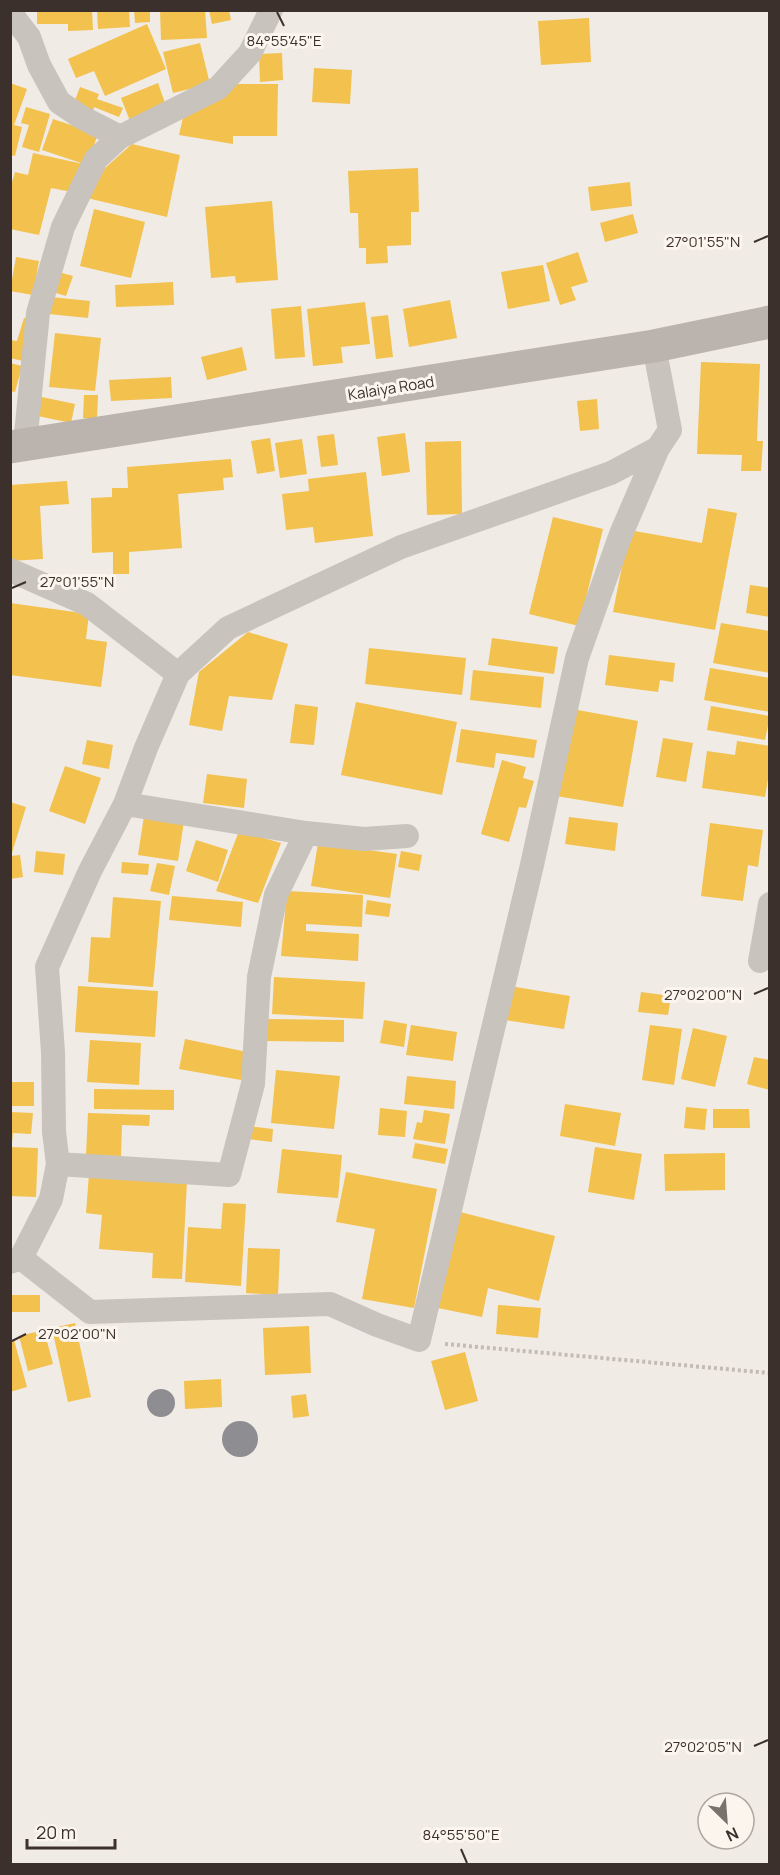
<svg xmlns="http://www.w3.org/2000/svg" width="780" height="1875" font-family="Manrope,sans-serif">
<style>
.homes{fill:#f2c14e}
.industry{fill:#8d8d92}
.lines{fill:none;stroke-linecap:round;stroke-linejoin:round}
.path{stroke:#c2bbb6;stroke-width:4;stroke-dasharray:3 3;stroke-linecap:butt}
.street{stroke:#c9c3be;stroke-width:24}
.secondary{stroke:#bab3ae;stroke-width:33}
.ticks{fill:none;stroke:#3b302b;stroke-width:2}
.labels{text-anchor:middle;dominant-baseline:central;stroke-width:6;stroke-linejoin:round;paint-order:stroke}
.street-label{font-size:15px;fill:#3b302b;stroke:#fbf5ee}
.ticks-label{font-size:15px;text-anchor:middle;fill:#3b302b;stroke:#fbf5ee;stroke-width:6;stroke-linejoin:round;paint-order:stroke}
</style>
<rect width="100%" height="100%" fill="#f0ebe5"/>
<path class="homes" d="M37,10H92L93,30L68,31V24H37Z
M97,10H129L130,27L98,29Z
M134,10H150V22L135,23Z
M160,10H205L207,38L161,40Z
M209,10H229L231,20L212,24Z
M589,18L591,62L541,65L538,21Z
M147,24L166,69L105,96L94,71L76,78L68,59Z
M200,43L210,84L173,93L163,52Z
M282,53L283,80L260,82L259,54Z
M314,68L352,70L350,104L312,102Z
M10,83L27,89L14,125L22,127L15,156L10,155Z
M158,83L166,106L130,121L121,98Z
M234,84H278L277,136H233V144L179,135L184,113Z
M80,87L99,94L97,99L123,108L119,117L94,107L93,111L74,103Z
M26,107L50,114L39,152L22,147L29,125L21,123Z
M53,119L98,134L87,165L42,150Z
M132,144L180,155L167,217L87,198L105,168Z
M33,153L83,164L77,193L51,188L39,235L10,229V189L15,172L28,175Z
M418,168L419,212H411V245L387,246L388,263L366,264V248H359L358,213H350L348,171Z
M630,182L632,206L591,211L588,187Z
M272,201L278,280L236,283L235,276L211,278L205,207Z
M94,209L145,222L131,278L80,266Z
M633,214L638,233L605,242L600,223Z
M578,252L588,282L571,287L576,300L560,305L546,263Z
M16,257L39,261L33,295L10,291Z
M543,265L550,301L508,309L501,272Z
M55,271L73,276L66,296L49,291Z
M173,282L174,305L116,307L115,285Z
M51,297L90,301L88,318L49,314Z
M450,300L457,338L409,347L403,309Z
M365,302L370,344L341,347L343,363L313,366L307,309Z
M301,306L305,357L275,359L271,309Z
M388,315L393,357L376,359L371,317Z
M24,318L34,320L23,361L10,358V340L17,341Z
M55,333L101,338L95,391L49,387Z
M242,347L247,370L207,380L201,357Z
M701,362L760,364L757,441H763L761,471H741L742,455L697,454Z
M10,363L22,366L15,392L10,391Z
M171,377L172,398L111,401L109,380Z
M84,395H98L97,419L83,418Z
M37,396L75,404L71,423L33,415Z
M597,399L599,429L580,431L577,401Z
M405,433L410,472L382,476L377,437Z
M334,434L338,465L321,467L317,436Z
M270,438L275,471L257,474L251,441Z
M302,439L307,474L280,478L275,443Z
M461,441L462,514L427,515L425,442Z
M231,459L233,477L223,478L224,490L178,494L182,548L129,552V574H113V552L92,553L91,498L112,497V488H128L127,467Z
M366,472L373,536L315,543L313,527L286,530L282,494L309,491L308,479Z
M67,481L69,504L40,506L43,559L10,561V485Z
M708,508L737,513L715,630L613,612L629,530L702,543Z
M553,517L603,529L579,626L529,614Z
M750,585L770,588V617L746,613Z
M10,603L89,614L86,639L107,642L101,687L10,675Z
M721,623L770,631V673L713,663Z
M248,632L288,644L272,700L229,696L222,731L189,725L199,672Z
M492,638L558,647L554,674L488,665Z
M369,648L466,658L462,695L365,684Z
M609,655L675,663L673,682L660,680L658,692L605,685Z
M710,668L770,678V712L704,700Z
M473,670L544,677L541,708L470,700Z
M356,702L457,722L442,795L341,775Z
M295,704L318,707L314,745L290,743Z
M711,706L770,716L765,740L707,730Z
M572,709L638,721L623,807L556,796Z
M461,729L537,740L534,758L496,753L494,768L456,762Z
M663,738L693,743L686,782L656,777Z
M87,740L113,745L109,769L82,764Z
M737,741L770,746V767L765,797L702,788L707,751L735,755Z
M502,760L526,767L523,778L534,781L526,808L519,807L509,842L481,834Z
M65,766L101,778L85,824L49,811Z
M207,774L247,779L244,808L203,803Z
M10,802L26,807L12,853H10Z
M144,816L184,821L178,861L138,855Z
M569,817L618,823L615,851L565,844Z
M710,823L763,830L758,867L748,865L743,901L701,896Z
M239,831L281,843L258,903L216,891Z
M196,840L228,850L218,882L186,871Z
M318,843L397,854L390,898L311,886Z
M36,851L65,854L63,875L34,872Z
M401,851L422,855L419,871L398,867Z
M20,855L23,877L10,879V856Z
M122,862L149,864L148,875L121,873Z
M157,863L175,866L169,895L150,891Z
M287,891L363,895L362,927L306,924V931L359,934L358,961L281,956Z
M172,896L243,902L241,927L169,920Z
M113,897L161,901L153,987L88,982L91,937L110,938Z
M367,900L391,904L389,917L365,914Z
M274,977L365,982L363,1019L272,1014Z
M504,985L570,996L564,1029L498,1019Z
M78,986L158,991L155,1037L75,1032Z
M641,992L671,996L668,1015L638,1012Z
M267,1019L344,1020V1042L266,1041Z
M384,1020L407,1024L404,1047L380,1043Z
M411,1025L457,1032L453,1061L406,1055Z
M650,1025L682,1029L674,1085L642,1080Z
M693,1028L727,1036L715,1087L681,1079Z
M185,1039L247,1052L241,1080L179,1069Z
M90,1040L141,1043L139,1085L87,1082Z
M754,1057L770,1060V1090L747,1084Z
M276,1070L340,1076L334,1129L271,1123Z
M407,1076L456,1081L454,1109L404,1104Z
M10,1082H34V1106H10Z
M94,1089L174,1090V1110L94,1109Z
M565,1104L621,1113L615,1146L560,1136Z
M686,1107L707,1109L705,1130L684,1128Z
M380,1108L407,1111L405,1137L378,1135Z
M713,1109H749L750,1128H713Z
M424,1110L450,1114L445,1144L413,1139L417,1122L422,1123Z
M10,1112L33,1113L31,1134L13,1133L12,1143H10Z
M88,1113L150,1115L149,1126L122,1125L121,1156L86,1155Z
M249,1126L273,1129L272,1142L248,1139Z
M415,1143L448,1149L445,1164L412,1158Z
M10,1147L38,1148L36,1197L10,1196Z
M595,1147L642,1154L634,1200L588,1192Z
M282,1149L342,1155L338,1198L277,1193Z
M725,1153V1190L665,1191L664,1154Z
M346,1172L437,1189L414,1308L362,1299L375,1229L336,1222Z
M89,1174L187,1181L182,1279L152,1278L153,1253L99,1249L102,1215L86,1213Z
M223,1203L246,1204L241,1286L185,1282L188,1227L221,1229Z
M460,1212L555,1236L539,1301L488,1288L482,1317L438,1308Z
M248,1248L280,1249L278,1295L246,1293Z
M12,1295H40V1312H12Z
M498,1305L541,1308L538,1338L496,1334Z
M75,1323L91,1397L68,1402L52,1328Z
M309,1326L311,1373L265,1375L263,1328Z
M44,1330L53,1364L28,1371L19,1336Z
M10,1340H14L27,1387L10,1392Z
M465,1352L478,1401L445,1410L431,1361Z
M221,1379L222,1407L185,1409L184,1381Z
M306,1394L309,1416L293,1418L291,1396Z"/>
<path class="industry" d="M147 1403a14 14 0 1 1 28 0a14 14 0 1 1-28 0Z
M222 1439a18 18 0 1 1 36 0a18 18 0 1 1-36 0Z"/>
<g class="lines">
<path class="path" d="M445,1344L770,1373"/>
<path class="street" d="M12,15L29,37L39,65L59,102L81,117L120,137
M25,444L38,313L63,227L96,159L120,137L218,88L250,53L271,10
M10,570L87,604L178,674
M125,804L306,833L364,839L407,836
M760,961L770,904
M58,1164L229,1175L253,1084L259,977L276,895L306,833
M21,1258L90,1312L330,1304L377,1325L419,1340L532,865L577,658L621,534L658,448
M10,1262L21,1258L51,1199L58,1164L54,1132L53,1052L47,967L90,871L125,804L146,748L178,674L228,628L401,547L611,473L658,448L670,430L654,346"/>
<path class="secondary" d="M10,447L654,346L770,322"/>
</g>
<path class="ticks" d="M277,12L284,26M754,242L768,236M12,588L26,582M754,994L768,988M12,1341L26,1334M754,1746L768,1740M461,1849L467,1863"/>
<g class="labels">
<g class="street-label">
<text transform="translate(391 388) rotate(-9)">Kalaiya Road</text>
</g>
</g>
<g class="ticks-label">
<text x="284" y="46">84°55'45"E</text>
<text x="703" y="247">27°01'55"N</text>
<text x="77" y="587">27°01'55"N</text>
<text x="703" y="1000">27°02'00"N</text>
<text x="77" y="1339">27°02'00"N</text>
<text x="703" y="1752">27°02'05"N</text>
<text x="461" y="1840">84°55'50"E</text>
</g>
<rect width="780" height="1875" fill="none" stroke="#3b302b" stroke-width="24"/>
<g transform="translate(726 1821) rotate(155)"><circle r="28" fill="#fbf5ee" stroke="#aea6a0" stroke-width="1.5"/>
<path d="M0-4.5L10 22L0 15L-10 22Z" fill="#7a716c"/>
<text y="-9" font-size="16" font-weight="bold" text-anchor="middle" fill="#3b302b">N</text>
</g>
<path d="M27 1839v9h88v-9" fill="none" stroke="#3b302b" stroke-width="3"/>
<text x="36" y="1839" font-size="18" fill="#3b302b" stroke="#fbf5ee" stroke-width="4.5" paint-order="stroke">20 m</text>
</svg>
